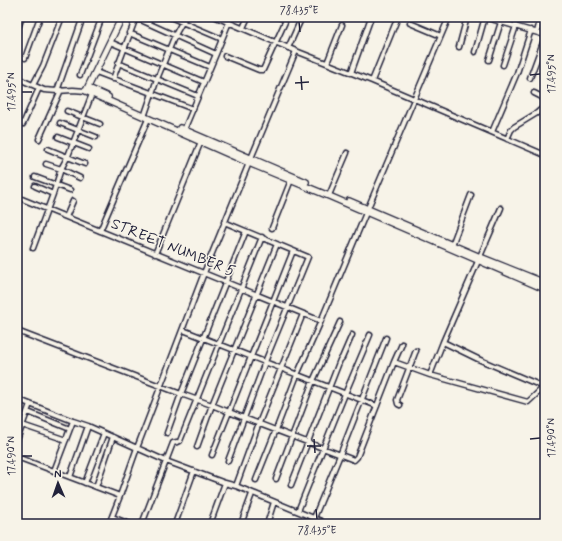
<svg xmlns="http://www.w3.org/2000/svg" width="562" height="541" font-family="Mynerve,sans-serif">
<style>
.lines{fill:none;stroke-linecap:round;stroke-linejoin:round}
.street-casing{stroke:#22223b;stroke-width:7}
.secondary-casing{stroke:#22223b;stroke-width:8}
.street{stroke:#f7f3e8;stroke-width:4}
.secondary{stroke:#f7f3e8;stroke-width:5.5}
.ticks{fill:none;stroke:#22223b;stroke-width:1.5}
.labels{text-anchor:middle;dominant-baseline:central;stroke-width:3;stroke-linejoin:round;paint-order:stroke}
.street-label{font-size:15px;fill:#22223b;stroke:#f7f3e8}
.neatline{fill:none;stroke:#22223b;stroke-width:1.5}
.ticks-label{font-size:10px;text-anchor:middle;fill:#22223b}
</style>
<rect width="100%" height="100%" fill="#f7f3e8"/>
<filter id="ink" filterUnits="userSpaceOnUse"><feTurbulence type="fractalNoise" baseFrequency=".025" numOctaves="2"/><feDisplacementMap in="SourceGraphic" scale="8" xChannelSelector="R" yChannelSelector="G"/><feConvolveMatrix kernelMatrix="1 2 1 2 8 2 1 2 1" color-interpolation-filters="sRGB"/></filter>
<g filter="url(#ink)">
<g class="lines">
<g class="street-casing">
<path id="street" d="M170,17L222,39
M216,17L296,51L372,81L545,155
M484,17L545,35
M410,23L441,36
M243,28L248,17
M17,31L22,17
M537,32L541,17
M129,33L210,67
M110,42L204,82
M459,47L467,17
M288,48L302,17
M475,52L485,17
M225,56L259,70H263L285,22V20L284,19L279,17
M25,58L40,17
M489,60L501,22
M118,63L198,96
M327,63L342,25
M503,65L516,26
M96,72L193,109
M351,73L370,20
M80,75L102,17
M17,78L44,90L57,91L73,90L86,91
M530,78L545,37
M113,79L135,20H141L216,54L231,17
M372,81L398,17
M33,85L43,66L62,17
M57,91L83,17
M534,93L540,96L545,100
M67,111L100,124
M145,114L157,79L175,35L185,17
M60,123L96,137
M23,124L39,88
M184,130L216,54
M492,132L517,73L531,30
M58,137L89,149
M39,139L61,90
M507,139L511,130L514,127L537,113L545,106
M48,149L85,164
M46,164L61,169L80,178
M35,177L70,190
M35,186L53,194
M330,193L347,153
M17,197L321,321
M66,217L73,201
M224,222L308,257L265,362L228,461
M272,228L291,180
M100,231L148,119
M452,245L471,195
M33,248L53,194L61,169L68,156L92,94
M155,254L202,139
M183,330L377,406
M17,331L181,394C202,401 223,409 244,418L354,460L357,457L394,362L430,375L528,402L545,386
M443,342L478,359L544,387
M394,362L402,344
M430,375L443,342L501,208
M17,399L73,421L88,426L166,461L225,483L236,486L321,521
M400,405L398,404L397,400L415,353L416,351
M28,412L70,429
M22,425L66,440
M167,433L181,394L246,231
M17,440L30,404
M180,441L262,237
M197,447L212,405L277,244
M212,455L293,251
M17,457L120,496
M54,471L73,421
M70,477L88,426
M276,479L313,381L340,322
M256,480L276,430L297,375L321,321L368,208L449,17
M85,483L104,433
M291,485L340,360L342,358L352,335
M236,486L259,423L303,314
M96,487L113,437
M298,511L345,394L370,335
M112,517L130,524
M314,518L340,455L386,338
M109,524L120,496L137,448L204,273L249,163L296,51
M142,524L173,443L177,442
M175,524L194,471
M210,524L225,483
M241,524L252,494
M267,524L274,502"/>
</g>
<g class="secondary-casing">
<path id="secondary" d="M122,17L86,91L249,163L329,196L545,289
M88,88L108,97
M180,128L306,182
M349,201L480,257L545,283"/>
</g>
<use href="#street" class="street"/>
<use href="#secondary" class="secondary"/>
</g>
</g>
<path class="ticks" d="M299,22L300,32M530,75L540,74M301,76L302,90M295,83L309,82M22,92H32M314,439L315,453M530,439L540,438M307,446H321M22,456H32M316,509L317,519"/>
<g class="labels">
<g class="street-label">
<text transform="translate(173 248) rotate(22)">STREET NUMBER 5</text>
</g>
</g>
<rect width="562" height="541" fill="none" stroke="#f7f3e8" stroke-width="44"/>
<g transform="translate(58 483) rotate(358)" stroke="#f7f3e8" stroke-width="3" paint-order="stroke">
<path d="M0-3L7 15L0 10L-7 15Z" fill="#22223b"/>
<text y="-6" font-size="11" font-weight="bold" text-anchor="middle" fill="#22223b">N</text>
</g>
<rect x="22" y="22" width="518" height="497" class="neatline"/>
<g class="ticks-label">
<text x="299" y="14">78.435°E</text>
<text transform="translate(551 74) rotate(-90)" y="4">17.495°N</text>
<text transform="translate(11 92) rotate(-90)" y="4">17.495°N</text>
<text transform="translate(551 438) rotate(-90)" y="4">17.490°N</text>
<text transform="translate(11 456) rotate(-90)" y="4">17.490°N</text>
<text x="317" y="534">78.435°E</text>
</g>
</svg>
